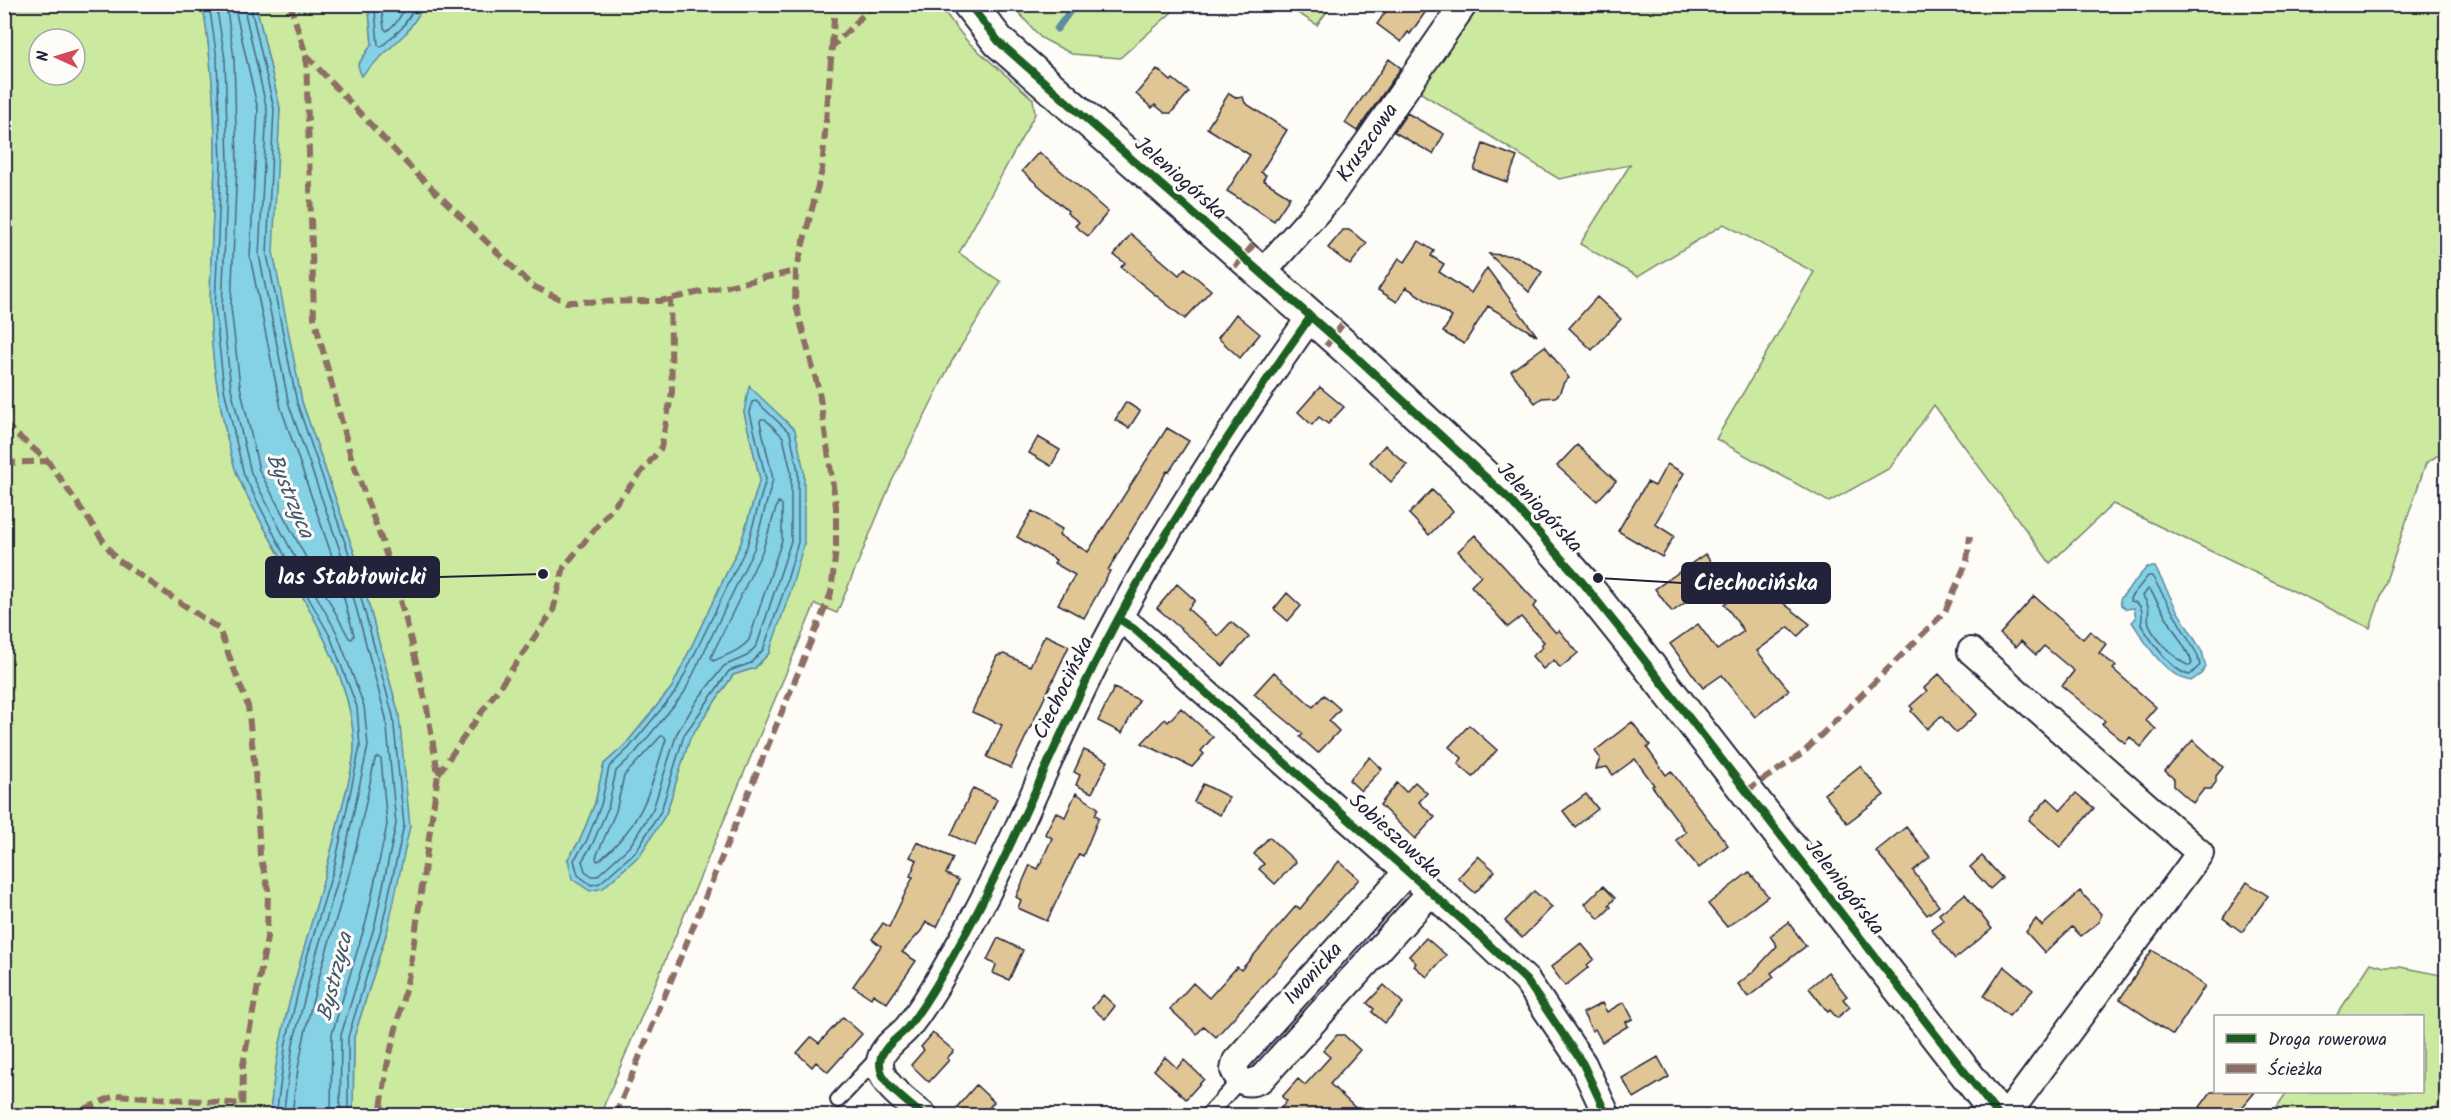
<svg xmlns="http://www.w3.org/2000/svg" width="2451" height="1120" font-family="Kalam,sans-serif">
<style>
.green{fill:#cce9a0;stroke:#77866e;stroke-width:1.5;fill-rule:evenodd}
.water{fill:#85d1e5;stroke:#5d8ba1;stroke-width:1.5}
.lines{fill:none;stroke-linecap:round;stroke-linejoin:round}
.shore{stroke:#4a687f;stroke-width:1.5}
.stream{stroke:#5d8ba1;stroke-width:7}
.building{fill:#e0c595;stroke:#22223b;stroke-width:1.5}
.service-casing{stroke:#22223b;stroke-width:18}
.minor-casing{stroke:#22223b;stroke-width:30}
.tertiary-casing{stroke:#22223b;stroke-width:36}
.service{stroke:#fdfcf7;stroke-width:14}
.minor{stroke:#fdfcf7;stroke-width:26}
.tertiary{stroke:#fdfcf7;stroke-width:32}
.quiet{stroke:#8d6e63;stroke-width:6;stroke-dasharray:12 6;stroke-linecap:butt}
.cycleway-casing{stroke:#fdfcf7;stroke-width:11}
.cycleway{stroke:#1b5e20;stroke-width:8}
.labels{text-anchor:middle;dominant-baseline:central;stroke-width:6;stroke-linejoin:round;paint-order:stroke}
.street-label{font-size:21px;fill:#22223b;stroke:#fdfcf7}
.water-label{font-size:22px;font-style:italic;fill:#40576e;stroke:#fdfcf7}
.leader{fill:none;stroke:#22223b;stroke-width:2}
.callout-dot{fill:#22223b;stroke:#fdfcf7;stroke-width:2}
.callout{fill:#22223b;stroke:#22223b;stroke-width:2}
.callout-label{font-size:22px;text-anchor:middle;font-weight:bold;fill:#fff}
</style>
<rect width="100%" height="100%" fill="#fdfcf7"/>
<filter id="ink" filterUnits="userSpaceOnUse"><feTurbulence type="fractalNoise" baseFrequency=".0167" numOctaves="2"/><feDisplacementMap in="SourceGraphic" scale="12" xChannelSelector="R" yChannelSelector="G"/><feConvolveMatrix kernelMatrix="1 2 1 2 8 2 1 2 1" color-interpolation-filters="sRGB"/></filter>
<g filter="url(#ink)">
<path class="green" d="M5,5H203C211,58 216,112 215,166C213,241 204,316 218,391C222,414 231,461 240,481C277,561 351,656 354,744C355,765 343,801 338,823C316,921 278,1015 270,1115L5,1116ZM39,39H75V75H39Z
M256,5H362L369,11L372,44L358,65L407,32L425,5H939L967,41L1033,99L1035,114L959,253L1001,282L953,359L891,483L837,613L815,604L600,1115H353L354,1037L388,928L399,715L355,555L302,402L272,252L280,108ZM750,386L804,543L769,653L755,668L733,675L690,738L666,814L568,859L580,840L595,803L604,764L625,745L672,687L741,543L760,479L744,412Z
M1012,5H1180L1120,58L1072,54L1041,38Z
M1285,5H1332L1317,25Z
M1478,5H2446V450L2426,463L2370,628L2113,504L2050,563L1934,405L1890,468L1829,502L1716,439L1814,272L1724,224L1638,277L1580,244L1630,165L1559,179L1413,88Z
M2371,963L2384,967H2400L2446,976V1094L2431,1115H2271L2287,1092H2422V1016H2336Z"/>
<path class="water" d="M203,5H256L280,108L273,252L302,402L355,555L399,715L410,826L388,928L354,1037L353,1115H270C277,1015 316,921 338,823C343,801 355,765 354,744C351,656 277,561 240,481C230,461 222,414 218,391C204,316 213,241 215,166C216,112 211,58 203,5Z
M362,5H425L407,32L361,76L358,65L372,44L369,11Z
M749,386L795,430L804,471V543L790,593L769,653L755,668L733,675L690,738L666,814L640,855L603,888L590,891L572,879L568,859L580,840L595,803L604,764L625,745L672,687L741,543L760,479L744,412Z
M2147,567H2155L2178,612L2202,651L2206,667L2201,674L2191,681C2164,676 2146,643 2132,622L2136,618L2134,608L2126,609L2121,605L2120,599Z"/>
<g class="lines">
<path class="shore" d="M209,4L217,59L221,164L215,308L224,389L244,475L284,554L330,636L357,707L360,747L335,864L304,967L286,1042L276,1116
M216,4L225,59L228,164L222,308L231,388L251,473L291,550L337,633L364,706L368,746L342,866L312,969L293,1044L283,1116
M226,4L234,58L237,164L231,307L240,386L259,470L349,638L352,639L354,635L334,562L281,408L250,257L258,110L234,4
M243,4L267,110L259,255L289,405L343,559L386,718L396,824L375,924L341,1035L340,1116
M250,4L274,109L267,254L297,403L350,557L393,716L404,825L382,926L348,1037V1116
M371,4L375,10L378,45L381,47L402,28L417,4
M381,4L384,28L387,31L396,23L408,4
M756,401L790,433L798,471V542L784,591L763,650L751,663L729,671L684,735L661,811L636,851L600,883L591,885L578,875L574,860L586,842L601,805L609,767L629,748L677,690L747,546L766,479L750,413L752,402Z
M761,419H765L783,437L791,472V541L757,645L747,656L724,666L698,699L677,733L653,809L630,846L597,876H592L585,871L582,861L592,845L608,808L616,771L635,753L684,693L754,549L773,479L760,422Z
M778,502L782,505V540L749,640C740,651 724,656 713,661L711,657L762,552Z
M2148,576H2152L2197,654L2200,665L2190,675C2172,673 2150,639 2141,625C2143,615 2144,603 2131,601L2130,598Z
M2148,589L2151,591L2190,657L2192,663L2190,666C2179,663 2152,636 2149,624C2146,611 2153,612 2143,596Z
M661,736H664L666,739C649,793 644,822 600,860L597,861L596,857L616,811L624,776Z
M292,1116C299,1031 327,952 350,871C360,834 367,796 375,759L378,757L381,759L387,825L366,922L332,1034L331,1116"/>
<path class="stream" d="M1057,29L1075,4"/>
</g>
<path class="building" d="M1391,4H1431L1410,34L1408,32L1401,42L1377,24Z
M1389,59L1401,68L1357,131L1345,123Z
M1157,69L1171,81L1173,79L1189,92L1171,113H1165L1155,105L1152,108L1136,94Z
M1229,93L1237,98L1243,97L1245,103L1287,130L1261,172L1266,175L1263,180L1290,197L1274,221L1227,191L1250,155L1207,128Z
M1407,113L1444,134L1433,154L1394,132Z
M1483,144L1517,157L1507,182L1474,170Z
M1039,152L1108,212L1088,236L1075,226L1079,222L1067,213L1068,211L1022,171Z
M1343,230H1349L1367,243L1350,265L1328,248Z
M1131,234L1179,275L1185,268L1211,290L1185,319L1121,267L1125,263L1114,255Z
M1419,241L1434,251L1431,256L1444,264L1439,272L1471,293L1487,268L1537,336L1488,306L1464,344L1443,332L1452,317L1406,287L1397,302L1378,290L1399,258L1405,262Z
M1489,254L1516,256L1542,272L1529,292Z
M1597,297L1621,319L1592,350L1569,328Z
M1236,314L1260,334L1240,358L1218,338Z
M1545,346L1569,378L1564,382L1559,394L1555,397L1542,398L1535,403L1511,371Z
M1320,387L1344,407L1328,424L1319,417L1312,425L1298,412Z
M1126,402L1140,411L1129,428L1115,420Z
M1167,428L1189,441L1169,472L1167,471L1108,570L1110,571L1084,618L1058,604L1075,575L1054,563L1056,560L1017,537L1032,511L1062,529L1059,535L1088,552Z
M1038,437L1060,450L1051,466L1029,453Z
M1385,445L1407,465L1391,482L1370,462Z
M1577,445L1616,481L1597,501L1557,466Z
M1667,464L1684,473L1655,524L1674,536L1662,557L1618,531L1647,482L1655,486Z
M1432,490L1453,511L1429,535L1409,514Z
M1475,535L1537,603L1533,607L1556,633L1559,630L1578,653L1560,668L1554,660L1543,669L1532,656L1543,647L1541,645L1544,642L1521,617L1508,627L1471,586L1481,576L1458,551Z
M1705,554L1714,566L1696,595L1672,612L1655,589Z
M1755,581L1810,624L1798,636L1789,627L1757,651L1789,690L1755,717L1722,675L1703,688L1670,644L1698,624L1717,650L1744,631L1724,604Z
M1177,584L1195,600L1188,609L1218,636L1231,622L1249,637L1223,666L1157,608Z
M1287,593L1301,606L1288,621L1274,609Z
M2034,596L2083,639L2090,631L2106,644L2099,653L2116,666L2113,669L2156,707L2145,720L2156,729L2141,747L2130,737L2125,743L2102,724L2105,721L2062,686L2074,671L2044,646L2036,655L2021,641L2016,647L2000,634Z
M1045,635L1069,646L1011,768L987,757L1002,725L972,712L997,656L1004,654L1030,666Z
M1274,672L1313,707L1324,695L1340,709L1329,721L1339,731L1318,753L1300,737L1303,734L1254,694Z
M1939,674L1977,714L1956,733L1941,716L1927,729L1911,711L1913,709L1910,706L1927,691L1924,688Z
M1114,688L1139,700L1122,733L1098,721Z
M1181,708L1213,737L1201,751L1204,754L1192,767L1142,743L1165,719L1168,722Z
M1632,722L1650,745L1647,748L1666,775L1671,771L1728,845L1699,868L1676,840L1686,832L1652,786L1654,785L1635,759L1613,775L1607,767L1596,769L1600,758L1595,751Z
M1469,725L1497,750L1473,777L1458,764L1462,758L1449,747Z
M2193,740L2223,767L2216,776V782L2211,789H2204L2193,803L2174,786V779L2165,771Z
M1084,750L1108,761L1092,793L1076,785L1080,775L1074,772Z
M1370,757L1382,769L1361,791L1349,780Z
M1860,766L1884,795L1847,823L1824,794Z
M1415,782L1427,793L1419,802L1435,817L1415,839L1380,805L1397,783L1406,792Z
M1203,784L1229,797L1220,815L1194,802Z
M973,788L997,799L975,846L951,835Z
M1076,793L1098,808L1095,815L1099,817L1083,856L1079,854L1047,921L1018,908L1021,900L1016,897L1030,865L1038,869L1052,838L1045,834L1056,812L1065,817Z
M2076,793L2094,808L2060,847L2029,820L2048,798L2061,810Z
M1586,794L1598,809L1575,827L1563,811Z
M1906,827L1930,857L1913,871L1939,906L1927,915L1876,851Z
M1269,837L1296,862L1275,884L1259,869L1264,864L1254,854Z
M917,842L953,858L946,874L959,880L937,927L926,922L921,931L902,952L916,961L887,1003L873,994L871,998L853,986L881,946L872,939L883,923L889,927L913,877L910,876L917,860L910,857Z
M1478,856L1495,871L1475,893L1458,878Z
M1982,856L2002,878L1990,889L1970,867Z
M1339,861L1359,879L1216,1037L1204,1026L1197,1034L1170,1009L1193,983L1209,998L1237,967L1241,970L1296,906L1300,909Z
M1749,872L1768,896L1727,927L1708,904Z
M2247,882L2268,896L2242,932L2223,918Z
M1603,886L1615,898L1609,905L1611,907L1599,919L1585,904Z
M1534,891L1552,907L1522,938L1505,921Z
M2080,891L2101,914L2099,922L2081,936L2072,927L2045,953L2026,932L2036,919L2042,926Z
M1965,894L1992,929L1955,959L1931,929L1943,920L1939,914Z
M1788,922L1806,946L1771,973L1774,977L1748,997L1738,984L1754,971L1777,946L1770,936Z
M998,938L1023,950L1009,980L993,973L996,965L987,960Z
M1426,938L1446,955L1427,977L1414,966L1416,963L1409,956Z
M1581,943L1594,959L1587,965L1589,967L1565,986L1551,967Z
M2152,950L2205,986L2173,1035L2120,999Z
M2004,966L2033,990L2009,1016L1984,996Z
M1828,972L1847,996L1843,999L1850,1007L1837,1018L1830,1010L1828,1012L1809,988Z
M1384,985L1403,1003L1385,1023L1372,1012L1374,1009L1367,1003Z
M1103,995L1115,1006L1105,1019L1092,1008Z
M1624,1002L1633,1019L1626,1022L1628,1026L1602,1042L1595,1029L1592,1031L1583,1013L1602,1003L1607,1012Z
M843,1017L862,1034L828,1072L816,1062L812,1067L797,1053L811,1037L819,1043Z
M933,1033L954,1051L947,1058L949,1060L929,1082L911,1065L924,1050L921,1047Z
M1337,1035H1344L1360,1050L1330,1084L1364,1116H1274L1287,1101L1282,1097L1298,1079L1305,1085L1330,1057L1323,1051Z
M1165,1057L1177,1068L1184,1060L1204,1079L1186,1099L1154,1070Z
M1658,1057L1669,1077L1634,1098L1622,1078Z
M976,1085L994,1102L982,1116H967L957,1107Z
M2211,1092H2255L2235,1116H2212L2200,1107Z"/>
<g class="lines">
<g class="service-casing">
<path id="service" d="M838,1100L872,1064L879,1061
M1207,1116L1240,1080"/>
</g>
<g class="minor-casing">
<path id="minor" d="M1261,274L1330,197L1464,4
M1119,619L1133,628L1479,935L1527,981L1583,1064L1607,1116
M1971,651L2200,853L2006,1116
M1407,872L1236,1061L1234,1070C1240,1084 1249,1085 1261,1079L1430,893
M924,1116C909,1103 879,1084 880,1063C880,1048 900,1037 908,1027C931,997 949,963 967,931C1019,836 1057,734 1108,638C1166,526 1238,420 1311,316"/>
</g>
<g class="tertiary-casing">
<path id="tertiary" d="M969,4L999,42L1352,353L1509,499L1583,583L1635,648L1999,1116"/>
</g>
<use href="#service" class="service"/>
<use href="#minor" class="minor"/>
<use href="#tertiary" class="tertiary"/>
<path class="quiet" d="M290,4L306,55L314,317L351,457L382,541L407,624L427,708L438,774L410,970L387,1066L380,1116
M832,47L835,4
M306,55L412,169L531,285L566,302L660,301L796,271
M1235,267L1253,245
M1326,346L1342,325
M4,424L48,461L116,559L219,629L248,706L255,770L260,855L268,888L267,938L243,1065L242,1116
M4,463L48,461
M438,774L553,611L564,567L661,448L672,392L670,298
M1746,791L1802,754L1945,612L1967,561L1970,536
M68,1116L117,1095L243,1104
M615,1116L831,593L836,549V506L819,391L795,302L796,271L822,170L832,47L874,4"/>
<g class="cycleway-casing">
<path id="cycleway" d="M969,4L999,42L1352,353L1509,499L1583,583L1635,648L1999,1116
M1119,619L1133,628L1479,935L1527,981L1583,1064L1607,1116
M924,1116C909,1103 879,1084 880,1063C880,1048 900,1037 908,1027C931,997 949,963 967,931C1019,836 1057,734 1108,638C1166,526 1238,420 1311,316"/>
</g>
<use href="#cycleway" class="cycleway"/>
</g>
</g>
<g class="labels">
<g class="street-label">
<text transform="translate(1368 143) rotate(-55)">Kruszcowa</text>
<text transform="translate(1180 179) rotate(41)">Jeleniogórska</text>
<text transform="translate(1539 508) rotate(47)">Jeleniogórska</text>
<text transform="translate(1064 688) rotate(-64)">Ciechocińska</text>
<text transform="translate(1395 837) rotate(42)">Sobieszowska</text>
<text transform="translate(1844 888) rotate(52)">Jeleniogórska</text>
<text transform="translate(1314 974) rotate(-48)">Iwonicka</text>
</g>
<g class="water-label">
<text transform="translate(289 496) rotate(67)">Bystrzyca</text>
<text transform="translate(336 977) rotate(-76)">Bystrzyca</text>
</g>
</g>
<path class="leader" d="M543 574L439 577M1598 578L1682 583"/>
<g class="callout-dot">
<circle cx="543" cy="574" r="6"/>
<circle cx="1598" cy="578" r="6"/>
</g>
<g class="callout">
<rect x="266" y="557" width="173" height="40" rx="6"/>
<rect x="1682" y="563" width="148" height="40" rx="6"/>
</g>
<g class="callout-label">
<text x="352" y="584">las Stabłowicki</text>
<text x="1756" y="590">Ciechocińska</text>
</g>
<rect width="2451" height="1120" fill="none" stroke="#fdfcf7" stroke-width="24"/>
<rect x="12" y="12" width="2427" height="1096" fill="none" stroke="#22223b" stroke-width="2" filter="url(#ink)"/>
<rect x="2214" y="1015" width="210" height="78" fill="#fdfcf7" stroke="#a5a5ac" stroke-width="1.5"/>
<rect x="2226" y="1034" width="30" height="9" fill="#1b5e20" stroke="#a5a5ac" stroke-width="1.5"/>
<text x="2268" y="1045" font-size="18" fill="#22223b">Droga rowerowa</text>
<rect x="2226" y="1064" width="30" height="9" fill="#8d6e63" stroke="#a5a5ac" stroke-width="1.5"/>
<text x="2268" y="1075" font-size="18" fill="#22223b">Ścieżka</text>
<g transform="translate(57 57) rotate(274)"><circle r="28" fill="#fdfcf7" stroke="#a5a5ac" stroke-width="1.5"/>
<path d="M0-4.5L10 22L0 15L-10 22Z" fill="#d1495b"/>
<text y="-9" font-size="16" font-weight="bold" text-anchor="middle" fill="#22223b">N</text>
</g>
</svg>
